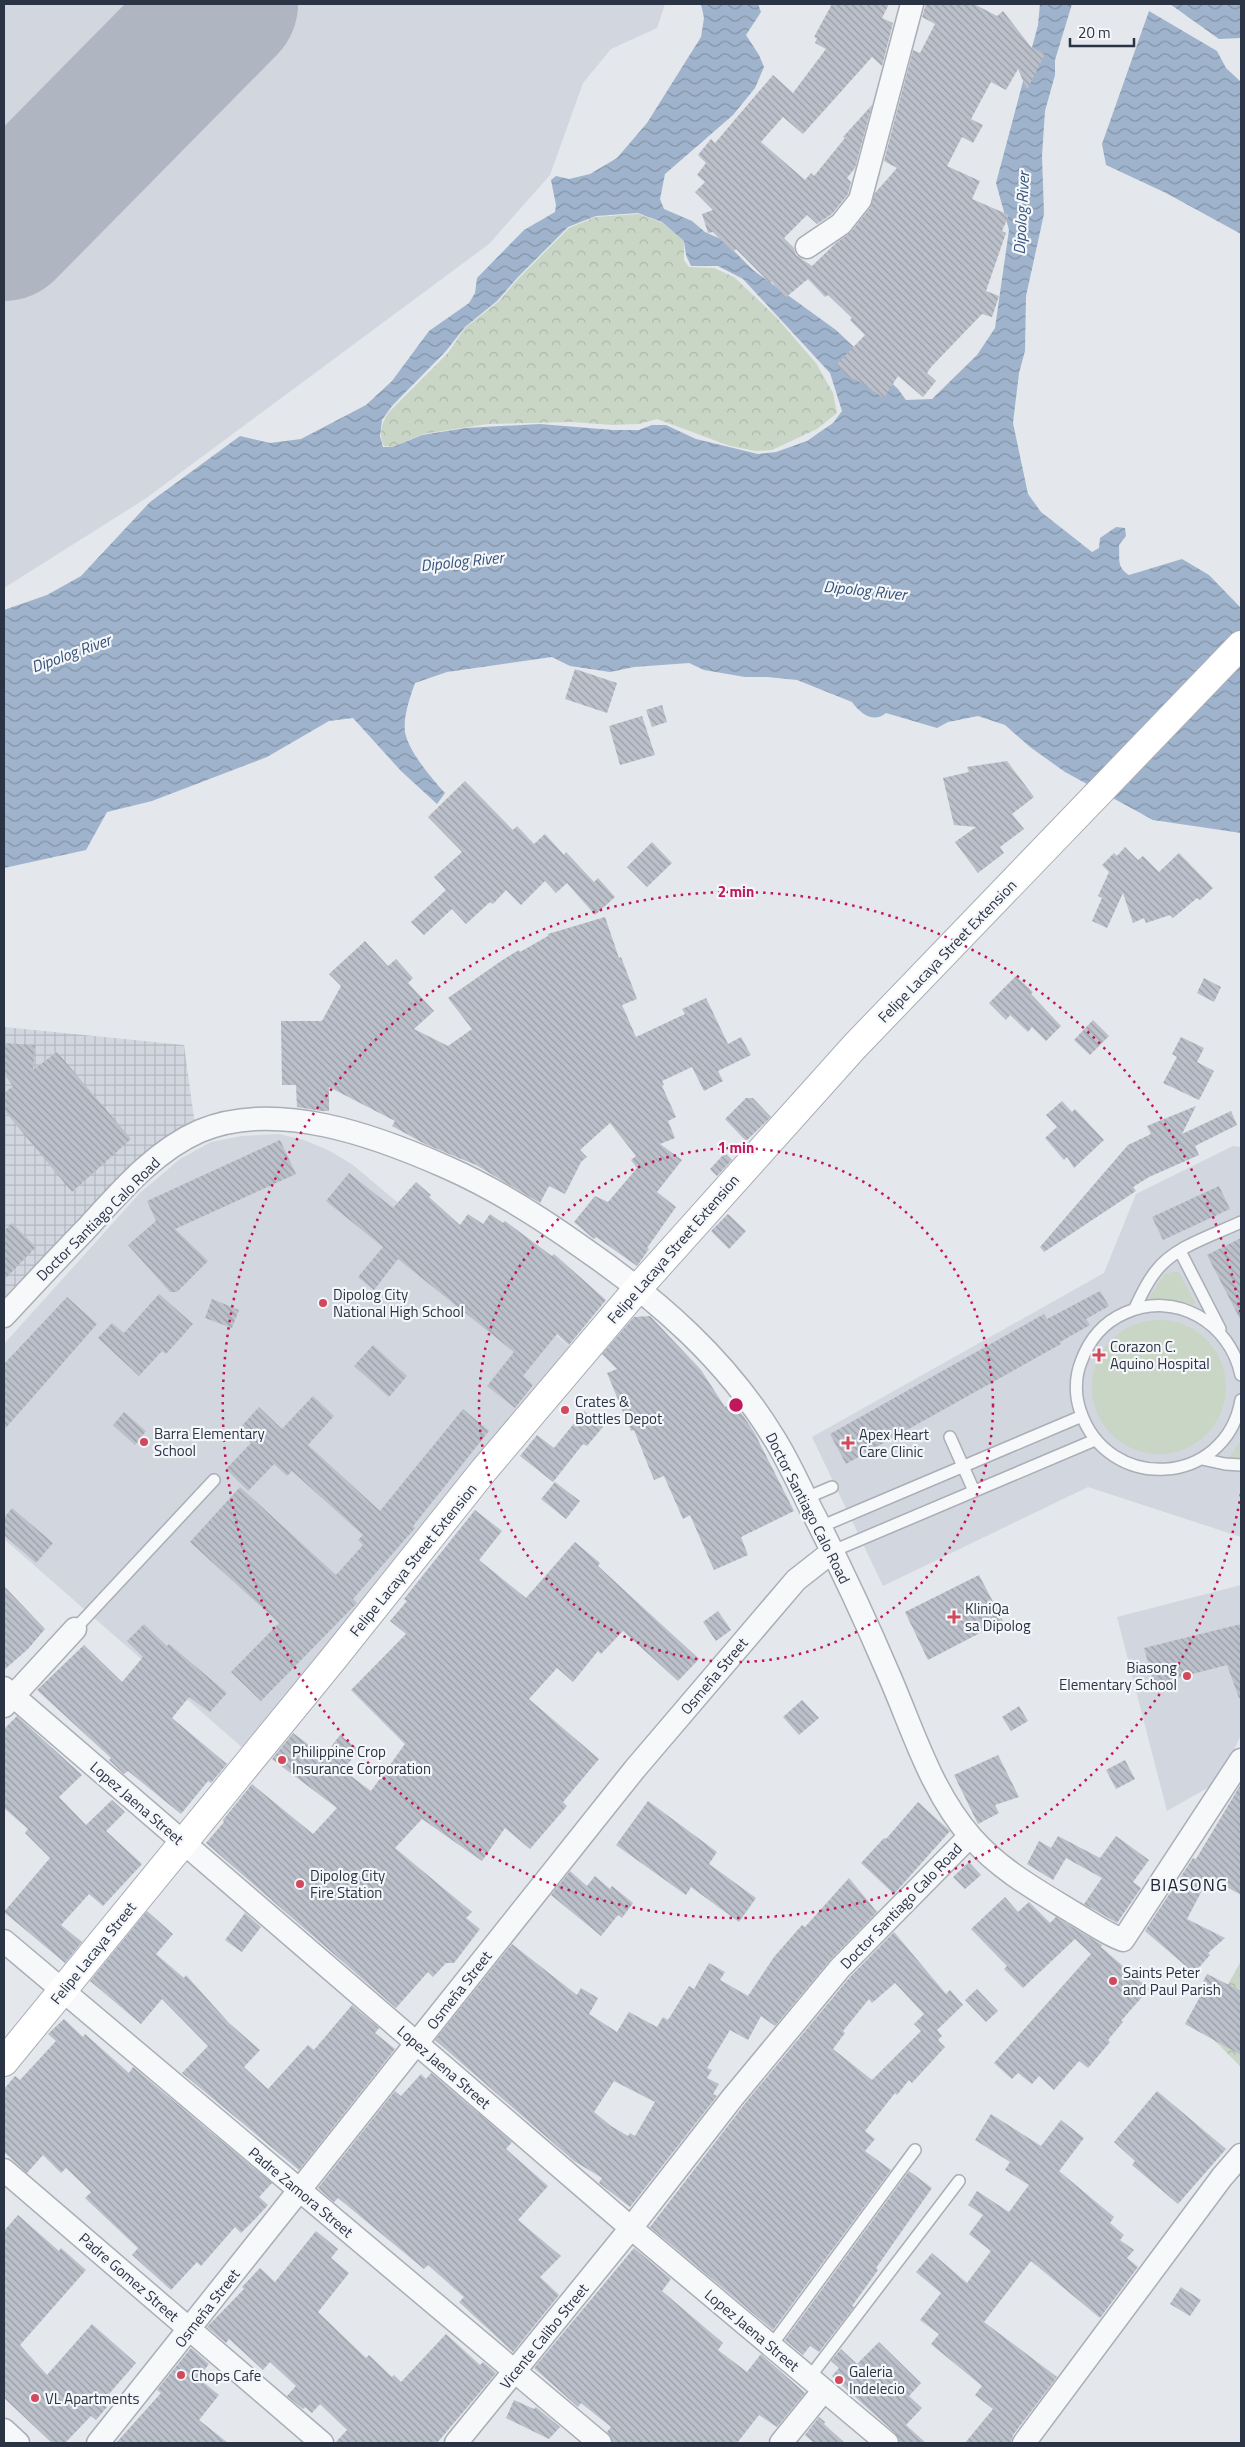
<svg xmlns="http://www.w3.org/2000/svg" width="1245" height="2447" font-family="'Titillium Web',sans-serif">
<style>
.built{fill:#d2d6de}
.industrial{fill:url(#industrial-grid)}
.green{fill:#c9d6c5}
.forest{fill:url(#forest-crowns)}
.water{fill:url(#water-waves);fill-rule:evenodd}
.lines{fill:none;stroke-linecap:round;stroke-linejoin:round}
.runway{stroke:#b0b6c1;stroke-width:144}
.building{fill:url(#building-back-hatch);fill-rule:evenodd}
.service-casing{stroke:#a9aeb7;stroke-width:14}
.minor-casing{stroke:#a9aeb7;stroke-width:25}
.secondary-casing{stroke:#a9aeb7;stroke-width:30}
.service{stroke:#f7f8fa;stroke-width:11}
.minor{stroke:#f7f8fa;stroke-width:22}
.secondary{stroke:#fff;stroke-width:28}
.ring{fill:none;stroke:#c2185b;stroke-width:2.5;stroke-dasharray:2.5 5}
.poi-dot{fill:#d1495b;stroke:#f4f6f9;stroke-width:2}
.labels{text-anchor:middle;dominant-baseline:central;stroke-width:4.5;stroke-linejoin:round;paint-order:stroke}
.street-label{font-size:15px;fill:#2b3445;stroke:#f4f6f9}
.poi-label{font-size:15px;fill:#2b3445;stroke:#f4f6f9;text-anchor:start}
.water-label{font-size:16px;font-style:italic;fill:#34527a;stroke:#f4f6f9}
.quarter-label{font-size:18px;letter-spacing:1px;fill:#1d2536;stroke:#f4f6f9}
.centre{fill:#c2185b;stroke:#f4f6f9;stroke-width:2.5}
.ring-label{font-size:15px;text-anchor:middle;font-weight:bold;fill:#c2185b;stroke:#f4f6f9;stroke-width:4.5;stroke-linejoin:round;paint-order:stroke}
</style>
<defs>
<pattern id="industrial-grid" width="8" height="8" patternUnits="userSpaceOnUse" patternTransform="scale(1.25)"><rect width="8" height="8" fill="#d2d6de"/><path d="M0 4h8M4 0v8" fill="none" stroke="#b4b8c0"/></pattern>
<pattern id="forest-crowns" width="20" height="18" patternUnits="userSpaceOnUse" patternTransform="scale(1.25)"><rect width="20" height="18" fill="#c9d6c5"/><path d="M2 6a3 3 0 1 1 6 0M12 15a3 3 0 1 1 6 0" fill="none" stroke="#adb8ab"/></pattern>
<pattern id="water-waves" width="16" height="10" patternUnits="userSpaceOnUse" patternTransform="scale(1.25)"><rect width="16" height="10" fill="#9fb4cc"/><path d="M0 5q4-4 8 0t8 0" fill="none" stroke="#8293a7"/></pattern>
<pattern id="building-back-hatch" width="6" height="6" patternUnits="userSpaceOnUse" patternTransform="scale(1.25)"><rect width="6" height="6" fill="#bbc0ca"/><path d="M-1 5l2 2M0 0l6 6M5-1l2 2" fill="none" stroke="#989da6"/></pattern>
</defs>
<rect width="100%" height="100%" fill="#e4e7ec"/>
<path class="built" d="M4,4H665L657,28L611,49L583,83L550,175L489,244L145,499L4,588Z
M279,1134L304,1140L330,1151L353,1165L570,1347L245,1750L4,1539V1344L140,1193L180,1159L211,1142L242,1136Z
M1233,1146L1241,1147V1537L1088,1487L883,1586L812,1437L1104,1273L1136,1194Z
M1241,1585V1735L1230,1758L1209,1787L1167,1811L1117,1617Z"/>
<path class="industrial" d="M4,1027L184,1045L195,1125L112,1191L4,1297Z"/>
<path class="green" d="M1172,1272H1179L1196,1305L1164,1299H1148L1164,1275Z
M1092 1387a67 67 0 1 1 134 0a67 67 0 1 1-134 0Z
M1241,1440V1459L1230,1457Z"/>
<path class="forest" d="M639,214L663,223L684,241V260L689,267L714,268L734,277L776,317L816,363L833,393L837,413L817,429L772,450L756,451L730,446L657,419L639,424L612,425L572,422L488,424L423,434L393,447L384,446C378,435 382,421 389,412L448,353L465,328L498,302L519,278L569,228L596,217Z
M1241,1961V2067L1203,2029Z"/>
<path class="water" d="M701,4H758L761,12L746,35L759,55L764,67L755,88L733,115L665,174L660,199L664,209L692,221L705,232L723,240L753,270L836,330L898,389L906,400L932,399L977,355L995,328L1009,230L996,183L1038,25L1040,4H1072L1055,60V75L1045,111L1042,156L1044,214L1026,296L1025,351L1019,373L1013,423L1028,494L1041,512L1092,552L1099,548L1100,538L1116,527L1125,528L1126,536L1119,545C1120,558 1116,567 1129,575L1182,559L1209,575L1241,608V833L1153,820L1065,772L1030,747L1005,725L978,716L948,722L937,728L886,713C873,724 860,713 852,702L797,680L767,677H745L704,670L689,663L634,667L610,672L570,666L552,657L447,672L415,683C410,697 403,717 405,732C408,751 433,780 445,793L437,804L401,771L353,718L329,721L267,757L152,801L107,812L86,850L4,868V610L47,595L81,576L150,502L240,436L270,443L301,439L366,405L392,381L429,331L469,303L475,293L477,278L524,230L555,212L556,205L551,180L556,176L569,179L590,174L617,158L647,123L701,37L704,18ZM638,213L662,222L684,241L686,255L691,266H718L743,279L830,373L842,411L833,423L807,441L776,452L758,454L696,439L666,425H652L639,430H613L540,424L466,428L422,435L393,447H383L380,436L382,420L392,406L446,351L465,327L497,301L518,277L568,227L596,216Z
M1170,4H1241V38L1219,39Z
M1149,11L1217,51L1226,68L1241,82V234L1166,193L1106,165L1102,144Z"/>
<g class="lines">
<path class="runway" d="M4,229L226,4"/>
</g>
<path class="building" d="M832,4H889L882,18L893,23L882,66L872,57L803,134L783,117L761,142L805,180L811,173L814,176L845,138L843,137L872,105L855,168L847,178L851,182L848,194L832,214L817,224L807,215L784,238L794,248L796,255L812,266L836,243L851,232L870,208L875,193L897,168L884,161L913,50L920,53L935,24L922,17L926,4H974L997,16L1003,11L1031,47L1045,54L1027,90L1018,69L1006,90L991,82L971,119L983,125L973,143L962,137L947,166L980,181L972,199L1009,215L1002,231L1006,233L986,291L999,296L992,317L982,314L931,367L927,373L936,381L923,397L898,376L884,398L855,379L853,381L836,365L865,335L850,320L852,318L828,295L825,297L808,279L785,298L772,282L770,283L736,249L733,252L713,232L708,233L702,214L713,210L695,192L705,182L697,175L706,163L698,155L711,139L715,143L773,75L793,93L826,49L815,43L817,38L814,37Z
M575,669L617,683L607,713L565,699Z
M662,705L667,722L652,727L646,710Z
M642,716L655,755L620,765L609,726Z
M1007,761L1034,797L1012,814L1024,829L1000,847L1004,853L978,873L955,842L976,827L954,825L943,778L969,772L967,767Z
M465,781L513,830L517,826L534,844L545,834L564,855L566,852L594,882L598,878L615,897L595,915L567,883L556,893L545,881L521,905L506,890L493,904L490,902L466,924L452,909L424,935L411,922L446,890L434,877L462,852L428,817Z
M652,842L672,863L647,887L627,867Z
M1125,847L1138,860L1143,856L1159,872L1179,853L1213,888L1200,900L1197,898L1173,918L1170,915L1146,923L1144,918L1133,923L1123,893L1107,928L1092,921L1102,898L1098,896L1109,872L1102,865L1114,853L1117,856Z
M605,917L619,958L621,957L637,999L622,1005L636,1037L685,1014L682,1009L706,998L728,1044L741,1037L751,1055L718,1071L723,1081L704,1091L692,1067L662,1081L664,1085L662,1086L676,1117L668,1121L675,1138L660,1144L682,1160L657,1192L676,1207L647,1248L649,1249L637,1266L596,1237L594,1239L574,1222L595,1196L608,1202L637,1168L631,1160L636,1156L610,1123L580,1150L587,1157L581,1162L565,1194L549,1186L540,1203L476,1165L425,1144L392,1126L395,1121L329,1087V1111H321L297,1107L296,1085H282L281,1021H322L341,986L329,974L365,941L388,966L396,959L413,978L408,983L434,1011L414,1029L448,1046L472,1029L448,998L504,959L519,950L520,952L548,936V934Z
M1016,976L1033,992L1031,994L1061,1026L1046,1041L1032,1027L1028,1032L1010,1015L1006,1020L989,1003Z
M1204,978L1221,987L1214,1002L1197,993Z
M1093,1020L1109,1036L1090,1055L1074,1040Z
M1181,1037L1204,1048L1197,1062L1214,1071L1199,1100L1163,1083L1177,1057L1172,1054Z
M4,1043L35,1045L33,1070L57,1052L131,1139L72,1192L4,1110V1093L13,1086L4,1074Z
M746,1098H753L771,1117L746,1141L725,1119Z
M1062,1101L1072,1112L1075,1109L1104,1140L1074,1168L1067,1157L1064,1160L1045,1138L1057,1127L1046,1115Z
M1196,1106L1182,1134L1231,1111L1237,1125L1195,1146L1199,1155L1149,1177L1133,1187L1136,1191L1044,1252L1040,1247L1128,1145L1151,1134L1147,1126Z
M280,1140L296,1174L175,1229L208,1261L177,1292H170L128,1245L156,1221L147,1201Z
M725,1153L732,1160L717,1176L710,1169Z
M349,1173L393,1208L416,1182L431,1195L429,1197L460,1225L468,1214L483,1224L490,1214L503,1223L505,1221L552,1256L554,1254L606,1300L569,1345L557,1334L523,1376L533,1385L515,1408L487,1386L514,1352L398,1259L374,1290L358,1277L383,1247L326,1201Z
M1219,1186L1230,1209L1163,1240L1152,1217Z
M728,1214L746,1231L729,1249L711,1231Z
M12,1223L36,1247L4,1280V1231Z
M1241,1238V1321L1207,1255Z
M1100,1291L1109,1306L1086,1319L1090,1325L1060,1342L1061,1344L846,1464L830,1434L1044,1314L1047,1319Z
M159,1294L193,1324L166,1354L162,1351L139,1376L98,1338L112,1323L124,1333Z
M67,1297L97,1324L4,1430V1364Z
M212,1299L239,1310L232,1328L205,1318Z
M650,1316L701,1370L725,1407L733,1402L744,1417L754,1432L794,1511L741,1537L748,1555L714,1570L690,1515L683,1519L664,1476L654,1480L634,1430L631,1431L607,1373L617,1369L602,1354L634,1317Z
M373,1345L407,1376L389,1397L354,1366Z
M313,1396L334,1416L308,1445L380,1511L463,1409L489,1431L413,1526L415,1528L353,1599L357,1603L261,1701L231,1672L279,1623L190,1542L240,1487L336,1575L363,1545L358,1540L363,1535L292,1471L287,1476L274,1464L248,1491L226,1469L251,1443L238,1430L259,1407L282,1429Z
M584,1411L603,1427L587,1446L583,1444L553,1482L520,1456L537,1435L554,1448Z
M124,1412L146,1431L135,1445L113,1425Z
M555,1482L580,1501L566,1519L541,1499Z
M12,1508L53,1543L36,1563L4,1535V1518Z
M475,1510L502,1531L479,1560L526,1598L575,1542L600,1563L598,1566L699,1659L678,1681L623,1631L601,1654L598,1651L573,1682L557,1668L529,1699L599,1759L563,1802L567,1806L530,1849L505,1828L482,1861L422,1819L395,1848L472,1912L466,1918L480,1929L454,1963H446L433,1977L428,1972L396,2008L206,1843L224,1822L223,1820L252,1784L313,1834L337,1808L272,1759L293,1733L324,1756L340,1735L359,1750L343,1770L371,1791L405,1744L351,1690L406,1634L390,1621L407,1601L404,1599Z
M979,1575L1003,1621L928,1660L905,1612Z
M4,1586L45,1629L28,1649L4,1670Z
M718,1611L731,1630L716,1641L703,1622Z
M144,1624L167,1646L169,1644L227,1693L210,1712L189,1697L172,1718L227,1764L211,1783L208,1781L181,1814L128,1771L124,1774L109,1760L111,1758L37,1690L84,1645L122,1682L143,1657L127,1641Z
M1241,1624V1698H1239L1227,1665L1154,1684L1144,1648Z
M802,1700L819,1718L799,1735L783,1717Z
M1019,1706L1028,1721L1011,1731L1002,1717Z
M17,1716L82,1775L59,1797L86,1825L112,1800L125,1812L106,1831L142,1864L103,1906L89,1894L61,1925L82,1942L65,1963L4,1912L50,1858L25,1833L28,1829L4,1808V1729Z
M998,1755L1019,1797L995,1805L999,1813L978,1824L954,1775Z
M1125,1760L1135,1779L1116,1789L1106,1770Z
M1241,1784V1895L1209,1877L1187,1919L1225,1938L1208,1953L1210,1955L1194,1973L1145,1931L1193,1858L1196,1859Z
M648,1801L717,1852L709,1864L756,1898L739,1922L691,1887L686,1895L616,1845Z
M918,1802L950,1831L894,1894L861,1863L884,1838L886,1839Z
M1058,1836L1100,1858L1116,1836L1149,1860L1133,1882L1141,1888L1117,1923L1084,1904L1102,1878L1066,1858L1053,1880L1027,1864L1039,1841L1051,1848Z
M969,1862L981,1875L965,1889L953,1877Z
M570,1871L587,1886L595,1876L610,1889L612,1886L633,1903L622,1918L618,1915L601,1936L551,1895Z
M849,1878L877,1912L830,1960L775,2026L761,2016L748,2040L730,2030L707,2068L712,2070L707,2078L719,2084L713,2094L717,2096L630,2207L599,2183L602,2178L574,2161L435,2040L512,1944L577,1995L581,1988L598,1998L589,2014L617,2032L629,2012L657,2027L663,2017L668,2020L689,1986L694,1989L709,1963L725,1972L720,1980L748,1996L774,1957L802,1925L805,1927ZM614,2081L655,2102L635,2136L630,2133L628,2136L611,2126L594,2112Z
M1005,1897L1018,1912L1029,1902L1050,1923L1056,1917L1102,1945L1101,1947L1149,1989L1121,2021L1123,2022L1108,2040L1110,2042L1088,2068L1079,2061L1054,2090L1039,2076L1032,2084L1018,2073L1012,2079L994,2063L1091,1954L1075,1939L1023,1988L1004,1969L1007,1966L971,1929Z
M147,1911L173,1934L156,1954L184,1978L186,1975L229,2023L260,2050L244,2067L268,2089L308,2045L314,2050L352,2005L379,2028L375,2033L395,2049L299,2170L182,2073L208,2046L162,1999L141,2024L90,1981Z
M245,1913L261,1927L242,1952L225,1940Z
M894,1932L946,1994L950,1990L963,2005L937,2030L942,2036L938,2040L945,2047L912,2083L909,2080L897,2095L895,2093L865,2131L875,2139L865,2151L891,2170L773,2330L650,2227L747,2101L850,1977ZM895,1983L924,2014L914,2024L921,2031L872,2080L833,2049L845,2033L843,2031L869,1999L872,2003Z
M1207,1974L1241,1991V2055L1185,2024L1201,1995L1197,1993Z
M977,1989L998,2011L986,2022L965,2000Z
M64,2019L83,2037L85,2034L129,2073L133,2067L272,2183L259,2197L268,2205L256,2218L241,2233L235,2227L201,2266L197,2262L171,2290L132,2255L138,2248L85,2198L91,2192L66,2168L61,2173L43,2155L27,2173L4,2152V2089L15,2076L20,2080L56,2041L48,2034Z
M431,2073L512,2142L506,2149L548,2186L518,2220L561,2256L540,2277L559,2295L513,2352L459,2302L464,2297L428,2265L424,2269L338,2198L334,2202L318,2188L395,2091L401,2096L421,2074L426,2079Z
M1157,2091L1226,2149L1178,2204L1132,2165L1135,2161L1114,2142Z
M991,2114L1041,2146L1061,2120L1084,2138L1059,2171L1114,2217L1110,2223L1124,2235L1120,2240L1134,2250L1127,2258L1138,2267L1100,2318L1031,2261L984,2322L1057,2377L1013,2435L1011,2443H965L993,2409L975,2395L982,2386L931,2344L939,2334L920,2320L941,2293L916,2272L932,2253L967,2283L991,2251L969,2234L983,2215L968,2205L977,2191L1009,2212L1029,2185L1005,2170L1010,2162L975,2140Z
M909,2171L932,2188L876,2268L878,2270L852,2306L854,2307L819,2352L810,2346L803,2355L785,2340Z
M18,2215L59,2251L61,2248L86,2270L20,2345L47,2375L92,2324L136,2363L102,2402L107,2407L96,2420L91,2416L65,2443H52L4,2398V2231Z
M316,2231L338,2249L331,2258L349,2273L318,2312L366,2358L369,2355L392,2377L394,2375L401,2382L446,2334L480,2365L483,2362L496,2373L437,2443H335L347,2430L320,2404L312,2413L305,2407L303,2409L287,2396L296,2386L270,2362L263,2370L229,2339L226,2343L207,2327L244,2289L242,2287L260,2268L275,2282Z
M634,2248L671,2279L662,2291L723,2343L718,2350L747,2372L761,2354L805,2393L777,2427L759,2415L737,2443H613L607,2432L611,2427L581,2403L578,2407L534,2368Z
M1181,2287L1201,2300L1190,2316L1170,2304Z
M879,2342L921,2383L909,2396L922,2408L906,2425L926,2443H900L895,2433L832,2376L839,2368L831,2361L841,2349L857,2364Z
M191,2348L209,2364L198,2378L219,2395L199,2420L228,2443H116L161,2393L157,2390Z
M514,2400L534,2409L536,2407L560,2427L549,2439L506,2418Z
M819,2417L825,2422L824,2424L845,2443H814L805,2435Z"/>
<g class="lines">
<g class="service-casing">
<path id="service" d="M1180,1251L1220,1329
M1135,1308C1141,1295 1147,1282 1156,1271C1175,1246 1214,1235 1241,1222
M1241,1375C1230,1323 1176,1290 1125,1313C1104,1322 1089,1340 1081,1362C1075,1377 1075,1395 1080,1410C1107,1494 1226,1487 1241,1400
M950,1437L974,1491
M1202,1459L1225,1464L1241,1465
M806,1498L832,1487
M820,1527L1082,1416
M833,1551L1095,1440
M75,1629L214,1480
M771,2346L915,2150
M809,2378L959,2181"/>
</g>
<g class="minor-casing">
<path id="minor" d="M807,247L841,224L860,200L912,4
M4,1316C31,1287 58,1258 86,1229C119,1193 154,1151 200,1131C276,1099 376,1136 446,1167C496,1189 540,1217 583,1248C658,1300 726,1359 774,1438C788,1460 799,1485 811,1509C839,1563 865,1619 889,1675C913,1730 931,1792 972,1838C1000,1870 1038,1891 1074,1913C1090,1922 1106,1934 1123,1940L1241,1760
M4,1688L631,2228L887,2443
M4,1706L75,1629
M4,1941L600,2443
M4,2170L322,2443
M4,2430L18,2443
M98,2443L634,1770L796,1580L833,1551
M456,2443L631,2228L733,2097L840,1968L970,1836
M781,2443L824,2390
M1024,2443L1222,2177L1241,2155"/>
</g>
<g class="secondary-casing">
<path id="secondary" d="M4,2062L334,1658L484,1470L639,1287L855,1046L1241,645"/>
</g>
<use href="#service" class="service"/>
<use href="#minor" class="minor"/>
<use href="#secondary" class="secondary"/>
</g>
<g class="ring">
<circle cx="736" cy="1405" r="257"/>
<path d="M1241 1494A513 513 0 1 1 1241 1316"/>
</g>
<g class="poi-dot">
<circle cx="323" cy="1303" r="5"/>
<path d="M1096.5 1347.5h5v5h5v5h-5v5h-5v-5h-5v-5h5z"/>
<circle cx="565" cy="1410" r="5"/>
<circle cx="144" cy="1442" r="5"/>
<path d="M845.5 1435.5h5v5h5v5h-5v5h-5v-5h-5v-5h5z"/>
<path d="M951.5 1609.5h5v5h5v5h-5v5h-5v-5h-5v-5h5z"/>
<circle cx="1187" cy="1676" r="5"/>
<circle cx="282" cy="1760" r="5"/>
<circle cx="300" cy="1884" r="5"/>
<circle cx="1113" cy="1981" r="5"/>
<circle cx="181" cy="2375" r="5"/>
<circle cx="839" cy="2380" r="5"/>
<circle cx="35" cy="2398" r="5"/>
</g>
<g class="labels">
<g class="street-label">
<text transform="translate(947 951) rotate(-46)">Felipe Lacaya Street Extension</text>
<text transform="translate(98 1219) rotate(-45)">Doctor Santiago Calo Road</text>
<text transform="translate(673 1249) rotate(-49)">Felipe Lacaya Street Extension</text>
<text transform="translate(808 1508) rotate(63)">Doctor Santiago Calo Road</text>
<text transform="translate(413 1560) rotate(-51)">Felipe Lacaya Street Extension</text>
<text transform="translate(714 1676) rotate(-50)">Osmeña Street</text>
<text transform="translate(137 1803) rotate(41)">Lopez Jaena Street</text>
<text transform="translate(901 1906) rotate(-46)">Doctor Santiago Calo Road</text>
<text transform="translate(93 1953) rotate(-51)">Felipe Lacaya Street</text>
<text transform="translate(459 1990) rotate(-52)">Osmeña Street</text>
<text transform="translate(444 2067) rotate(41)">Lopez Jaena Street</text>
<text transform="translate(301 2192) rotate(40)">Padre Zamora Street</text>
<text transform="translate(129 2277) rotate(41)">Padre Gomez Street</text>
<text transform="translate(207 2308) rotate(-52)">Osmeña Street</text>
<text transform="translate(752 2330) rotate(40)">Lopez Jaena Street</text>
<text transform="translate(544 2336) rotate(-51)">Vicente Calibo Street</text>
</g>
<g class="poi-label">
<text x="333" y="1294">Dipolog City<tspan x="333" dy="17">National High School</tspan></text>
<text x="1110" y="1346">Corazon C.<tspan x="1110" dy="17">Aquino Hospital</tspan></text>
<text x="575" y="1401">Crates &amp;<tspan x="575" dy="17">Bottles Depot</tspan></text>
<text x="154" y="1433">Barra Elementary<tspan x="154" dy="17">School</tspan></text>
<text x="859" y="1434">Apex Heart<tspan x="859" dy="17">Care Clinic</tspan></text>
<text x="965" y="1608">KliniQa<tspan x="965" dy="17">sa Dipolog</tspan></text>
<text x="1177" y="1667" text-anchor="end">Biasong<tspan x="1177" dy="17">Elementary School</tspan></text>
<text x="292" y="1751">Philippine Crop<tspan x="292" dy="17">Insurance Corporation</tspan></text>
<text x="310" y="1875">Dipolog City<tspan x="310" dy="17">Fire Station</tspan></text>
<text x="1123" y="1972">Saints Peter<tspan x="1123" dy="17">and Paul Parish</tspan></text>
<text x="849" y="2371">Galeria<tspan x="849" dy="17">Indelecio</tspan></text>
<text x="191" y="2375">Chops Cafe</text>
<text x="45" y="2398">VL Apartments</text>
</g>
<g class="water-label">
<text transform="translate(1021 213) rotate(-87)">Dipolog River</text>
<text transform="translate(462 561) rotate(-6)">Dipolog River</text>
<text transform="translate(865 590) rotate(6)">Dipolog River</text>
<text transform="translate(71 653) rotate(-20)">Dipolog River</text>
</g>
<g class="quarter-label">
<text x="1189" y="1884">BIASONG</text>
</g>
</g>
<circle cx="736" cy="1405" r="8" class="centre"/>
<g class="ring-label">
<text x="736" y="897">2 min</text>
<text x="736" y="1153">1 min</text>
</g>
<rect width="1245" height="2447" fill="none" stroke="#2b3445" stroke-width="10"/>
<path d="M1070 38v8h64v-8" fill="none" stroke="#2b3445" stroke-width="2.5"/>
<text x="1078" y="38" font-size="15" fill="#2b3445" stroke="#f4f6f9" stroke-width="4" paint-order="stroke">20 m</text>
</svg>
